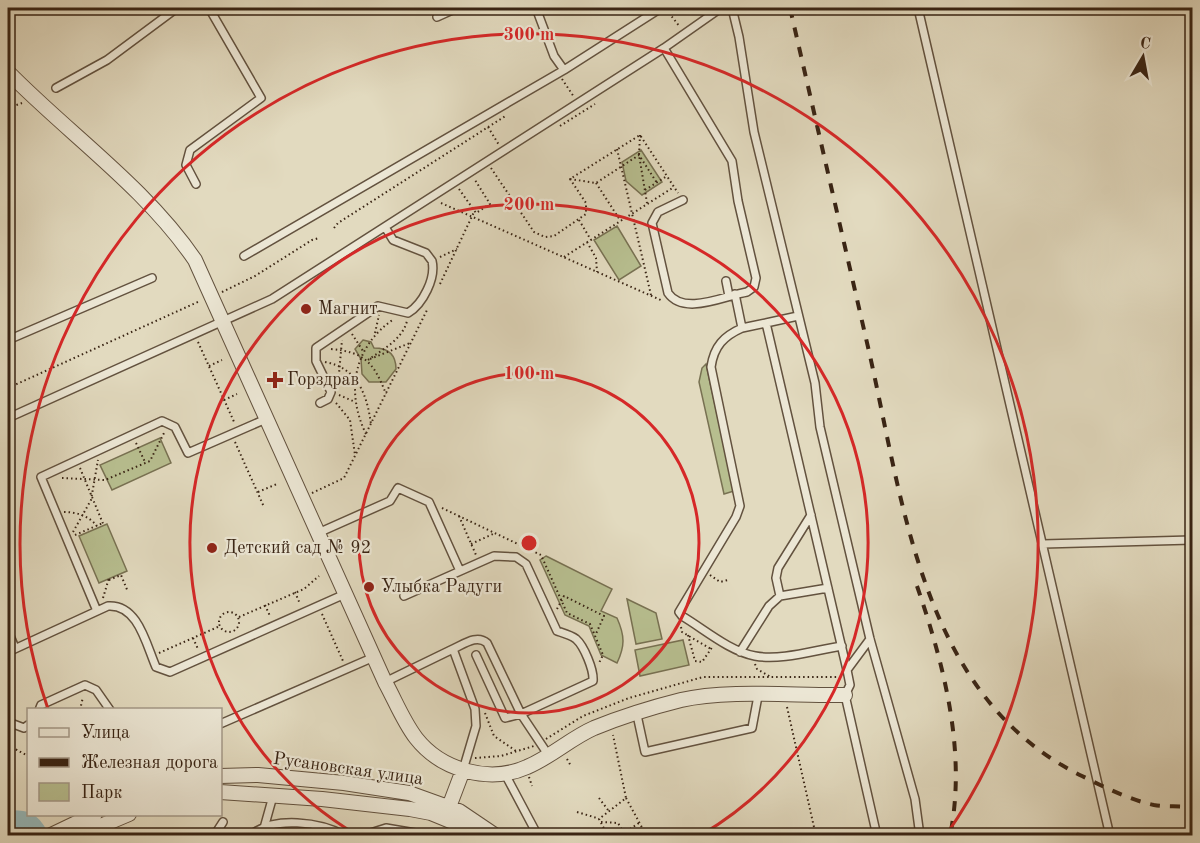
<svg xmlns="http://www.w3.org/2000/svg" width="1200" height="843" font-family="'Old Standard TT',serif">
<style>
.green{fill:#b7be8f;stroke:#787152;stroke-width:1.5}
.lines{fill:none;stroke-linecap:round;stroke-linejoin:round}
.river{stroke:#97b9ba;stroke-width:21}
.service-casing{stroke:#63523f;stroke-width:10}
.minor-casing{stroke:#63523f;stroke-width:16}
.path{stroke:#392414;stroke-width:2;stroke-dasharray:1.5 3;stroke-linecap:butt}
.service{stroke:#ece7d5;stroke-width:7}
.minor{stroke:#ece7d5;stroke-width:14}
.rail{stroke:#392414;stroke-width:4;stroke-dasharray:10 10;stroke-linecap:butt}
.ring{fill:none;stroke:#d62828;stroke-width:3}
.poi-dot{fill:#8f2418;stroke:#ece7d5;stroke-width:2}
.labels{text-anchor:middle;dominant-baseline:central;stroke-width:4.5;stroke-linejoin:round;paint-order:stroke}
.poi-label{font-size:18px;fill:#392414;stroke:#ece7d5;text-anchor:start}
.street-label{font-size:18px;fill:#392414;stroke:#ece7d5}
.centre{fill:#d62828;stroke:#ece7d5;stroke-width:3}
.ring-label{font-size:18px;text-anchor:middle;font-weight:bold;fill:#d62828;stroke:#ece7d5;stroke-width:4.5;stroke-linejoin:round;paint-order:stroke}
</style>
<rect width="100%" height="100%" fill="#e2dabf"/>
<filter id="stains"><feTurbulence type="fractalNoise" baseFrequency=".00333" numOctaves="4"/><feColorMatrix values="0 0 0 0 .2 0 0 0 0 .09 0 0 0 0 .02 0 0 0 .5 -.17"/></filter>
<radialGradient id="worn" r=".72"><stop offset=".6" stop-color="#630" stop-opacity="0"/><stop offset="1" stop-color="#630" stop-opacity=".3"/></radialGradient>
<path class="green" d="M641,150L662,182L642,195L626,181L622,162Z
M617,226L641,266L619,280L594,240Z
M363,340L371,342L374,348C388,348 396,355 396,369L386,382H369L362,374L361,359L355,349Z
M706,364L734,491L724,494L699,382L702,368Z
M160,438L171,463L112,490L100,465Z
M107,524L127,571L99,583L79,536Z
M546,556L612,589L601,611L617,618C625,636 625,646 617,663L601,655L589,626L565,615L540,560Z
M627,599L656,613L662,639L636,644Z
M683,640L689,665L640,676L635,650Z"/>
<g class="lines">
<path class="river" d="M8,821C24,820 30,821 38,836"/>
<g class="service-casing">
<path id="service" d="M536,8L554,56L564,70
M732,8L739,37L754,132L815,383L820,427L870,639L915,799L920,836
M918,8L1110,836
M437,17L457,8
M664,48L732,161L738,201L756,278L754,287L747,292C724,296 684,316 668,293L652,223L658,212L683,200
M56,88L107,60L177,8
M196,184L186,165L190,150L261,98L209,8
M244,256L564,70L661,8
M726,281L729,296
M735,294L742,328L766,323L847,670L850,685L845,695L877,836
M766,323L798,316
M742,328C724,336 714,346 711,367L740,506L736,517L679,612L682,616C704,629 729,651 755,656C781,661 815,650 842,646
M8,340L152,278
M320,403L328,399L331,392L316,361V348L378,306L408,313C423,304 436,278 432,261L426,253L393,240L385,227
M8,418L272,299L664,48L721,8
M318,533L390,501L398,488L429,502L460,571
M1043,544L1192,540
M404,596L494,556L516,557L526,564L557,631C563,633 571,635 576,639C584,646 594,670 593,681L521,714L505,718L476,655
M780,596L776,578L778,568L811,515
M97,611L41,477L162,421L175,427L188,453L266,419
M8,631L15,648
M453,649C464,644 477,634 487,643L521,714L549,756
M8,652L108,606C138,604 146,644 156,667L170,672L345,594
M740,652L769,606L780,596L828,588
M847,670L870,639
M385,682L453,649L475,709L476,726L463,770
M39,710L41,705L85,685L96,690L110,710
M637,715L645,752L752,728L758,696
M8,722L24,728L28,725
M220,724L374,657
M505,774L538,836
M264,828L273,796
M214,836L223,822
M250,836C273,815 321,822 346,836
M361,836L386,828L433,836"/>
</g>
<g class="minor-casing">
<path id="minor" d="M8,72C70,135 145,187 195,260L385,682C395,700 403,721 416,738C441,770 489,784 527,767C551,757 571,738 594,728C621,717 653,707 681,700C727,689 797,696 845,695
M220,776L258,775L344,783L409,793L459,811L496,836
M220,792L322,799L410,809L431,813L453,822L474,836
M449,807L463,770
M49,836L95,814
M77,836L129,814"/>
</g>
<path class="path" d="M669,13L680,27
M562,79L574,97
M8,108L22,103
M560,126L595,104
M488,127L499,145
M640,135L639,155L647,203
M617,149L651,295
M491,168L534,232L545,237L554,236L586,214V203L570,179L640,135L678,193
M570,179L596,183L639,155L657,183
M596,183L620,220
M459,189L476,213L490,204L475,180
M645,190L667,176
M441,203L663,301
M579,220L591,240
M334,228L338,223L507,115
M587,242L596,258L597,272
M440,257L457,249
M564,257L674,187
M440,284L474,212
M222,292L255,276L312,240L319,238
M375,333L379,315
M352,334L363,351
M198,342L235,424
M331,349C365,352 374,363 386,394
M370,359L410,343
M368,360C383,349 402,340 407,321
M325,362C358,368 367,395 371,424
M209,366L222,360
M338,385L342,340
M8,388L200,301
M339,395L353,401
M224,400L237,394
M336,403L350,420L355,455
M366,434C345,391 354,346 394,319
M235,442L264,507
M136,443L145,462
M80,468L104,526
M62,478L105,480L150,461L165,431
M258,492L277,484
M312,493L344,478L428,308
M442,508L541,555L567,613L590,624L603,655L599,663
M64,512C77,512 89,516 97,526
M459,516L476,555
M73,532L91,500L98,460
M75,535L103,523
M471,544L493,534
M710,575L720,582L728,580
M109,580L121,575L128,592
M295,592L300,604
M103,598L109,578
M265,605L270,616
M557,609L564,596L604,616L595,636
M219 622a10 10 0 1 1 20 0a10 10 0 1 1-20 0Z
M322,614L343,661
M239,617L304,589L319,576
M681,627L682,632L711,649
M688,635L695,661L702,662L713,646
M193,638L198,649
M159,653L220,626
M755,664L757,669L771,677
M787,707L816,836
M80,710L83,697
M485,713L494,736L516,751
M546,739L583,716L629,698L703,677H840
M8,745L28,756
M475,758L501,756L534,746
M567,759L571,766
M529,777L532,786
M599,798L608,810
M626,798L645,833L655,836
M577,812L597,818
M601,822L618,823L626,836
M630,829L639,823
M623,831L630,829L629,836
M608,836L599,819L626,798L613,735"/>
<use href="#service" class="service"/>
<use href="#minor" class="minor"/>
<path class="rail" d="M790,8C816,121 842,234 868,347C904,504 921,697 1082,776C1104,787 1130,800 1154,805C1166,807 1180,806 1192,807
M917,586C944,665 967,752 950,836"/>
</g>
<g class="ring">
<circle cx="529" cy="543" r="170"/>
<path d="M357 835A339 339 0 1 1 701 835"/>
<path d="M48 709A509 509 0 1 1 946 835"/>
</g>
<g class="poi-dot">
<circle cx="306" cy="309" r="6"/>
<path d="M272 371h6v6h6v6h-6v6h-6v-6h-6v-6h6z"/>
<circle cx="212" cy="548" r="6"/>
<circle cx="369" cy="587" r="6"/>
</g>
<g class="labels">
<g class="poi-label">
<text x="318" y="309">Магнит</text>
<text x="287" y="380">Горздрав</text>
<text x="224" y="548">Детский сад № 92</text>
<text x="381" y="587">Улыбка Радуги</text>
</g>
<g class="street-label">
<text transform="translate(348 769) rotate(8)">Русановская улица</text>
</g>
</g>
<circle cx="529" cy="543" r="9" class="centre"/>
<g class="ring-label">
<text x="529" y="40">300 m</text>
<text x="529" y="210">200 m</text>
<text x="529" y="379">100 m</text>
</g>
<rect width="1200" height="843" fill="none" stroke="#e2dabf" stroke-width="30"/>
<rect x="9" y="9" width="1182" height="825" fill="none" stroke="#392414" stroke-width="3"/>
<rect x="15" y="15" width="1170" height="813" fill="none" stroke="#392414" stroke-width="1.5"/>
<rect x="27" y="708" width="195" height="108" fill="#ece7d5" stroke="#a49988" stroke-width="1.5"/>
<rect x="39" y="728" width="30" height="9" fill="#ece7d5" stroke="#a49988" stroke-width="1.5"/>
<text x="81" y="738" font-size="18" fill="#392414">Улица</text>
<rect x="39" y="758" width="30" height="9" fill="#392414" stroke="#a49988" stroke-width="1.5"/>
<text x="81" y="768" font-size="18" fill="#392414">Железная дорога</text>
<rect x="39" y="783" width="30" height="18" fill="#b7be8f" stroke="#a49988" stroke-width="1.5"/>
<text x="81" y="798" font-size="18" fill="#392414">Парк</text>
<g transform="translate(1143 57) rotate(10)" stroke="#ece7d5" stroke-width="4.5" paint-order="stroke">
<path d="M0-4.5L10 22L0 15L-10 22Z" fill="#392414"/>
<text y="-9" font-size="16" font-weight="bold" text-anchor="middle" fill="#392414">С</text>
</g>
<rect width="100%" height="100%" filter="url(#stains)"/>
<rect width="100%" height="100%" fill="url(#worn)"/>
</svg>
